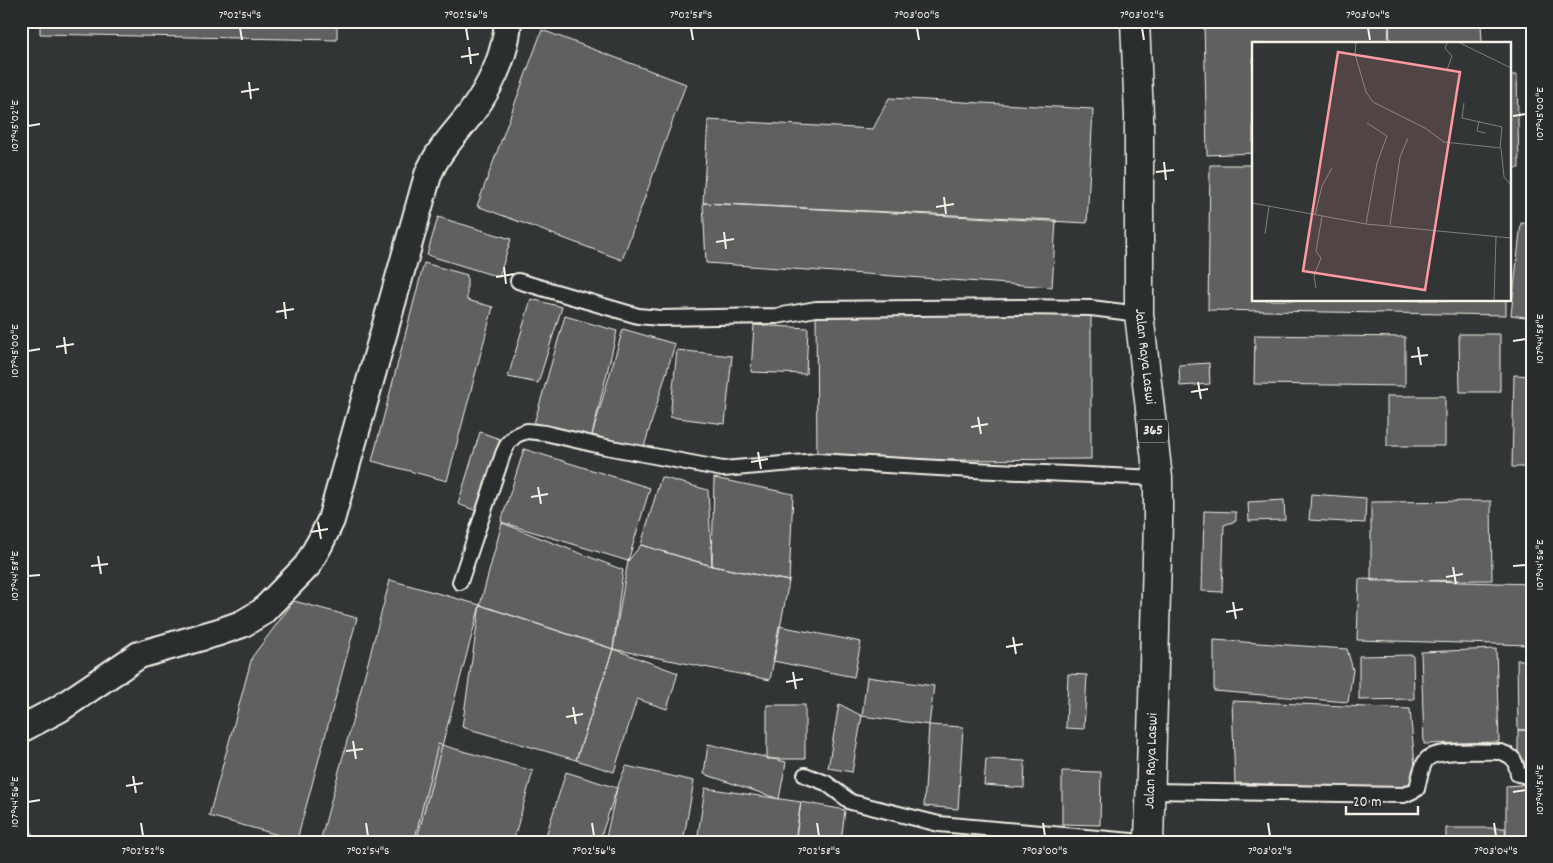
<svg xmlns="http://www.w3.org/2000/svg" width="1553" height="863" font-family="Dekko,sans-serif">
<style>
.building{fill:#5f605f;stroke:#f4f1e8}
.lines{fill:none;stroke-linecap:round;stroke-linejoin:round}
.service-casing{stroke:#f4f1e8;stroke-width:18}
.minor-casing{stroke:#f4f1e8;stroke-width:30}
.primary-casing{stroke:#f4f1e8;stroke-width:31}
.service{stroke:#2a2d2e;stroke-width:14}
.minor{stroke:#2a2d2e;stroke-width:26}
.primary{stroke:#2a2d2e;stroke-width:28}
.ticks{fill:none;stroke:#f4f1e8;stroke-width:2}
.labels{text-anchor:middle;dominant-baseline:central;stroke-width:5;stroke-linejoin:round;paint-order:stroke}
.shield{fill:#2a2d2e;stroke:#b7b6b0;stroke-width:1}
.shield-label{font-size:14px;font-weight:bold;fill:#f4f1e8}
.street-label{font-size:15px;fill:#f4f1e8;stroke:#2a2d2e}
.inset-road{fill:none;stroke:#80807d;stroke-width:1}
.view{fill:#ff9aa2;fill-opacity:0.15;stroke:#ff9aa2;stroke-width:2.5}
.inset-edge{fill:none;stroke:#f4f1e8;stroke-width:2.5}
.neatline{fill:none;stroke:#f4f1e8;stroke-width:2}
.ticks-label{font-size:12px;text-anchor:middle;fill:#f4f1e8}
</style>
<rect width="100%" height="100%" fill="#323535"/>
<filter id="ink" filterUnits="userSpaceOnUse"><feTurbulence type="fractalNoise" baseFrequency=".02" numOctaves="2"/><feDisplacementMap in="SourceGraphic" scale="10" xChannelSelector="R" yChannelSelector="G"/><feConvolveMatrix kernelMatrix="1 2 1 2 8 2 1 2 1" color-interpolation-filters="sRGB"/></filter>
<g filter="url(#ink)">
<path class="building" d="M40,21H337V40L40,34Z
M1204,21H1389L1388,44H1253V153L1207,155Z
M1389,21H1481L1482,44H1390Z
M542,30L686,84L622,260L477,206Z
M1509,75H1517L1519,168H1509Z
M889,98L1093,109L1087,223L703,203L708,120L873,129Z
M1210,165H1253V300H1506V315L1208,310Z
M703,203L1056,220L1052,287L706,263Z
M438,217L511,239L499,277L427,255Z
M1521,223L1532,224V318L1511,315Z
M424,263L467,275V300L493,307L447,481L372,461Z
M531,299L562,307L538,383L508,377Z
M1091,308V459L817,461L816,309Z
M565,316L617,331L592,435L586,442L533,427Z
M754,325L808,328L806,374L751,372Z
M623,329L675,344L643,450L592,435Z
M1459,334H1500V392H1460Z
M1255,335L1405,337V386L1254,384Z
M677,350L732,356L725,424L670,417Z
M1209,363L1210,384L1180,386L1179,365Z
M1514,375L1532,376V467H1512Z
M1387,396H1445V446H1387Z
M480,432L500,439L477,511L458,504Z
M524,449L650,488L628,561L501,522Z
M661,477L708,490L712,566L641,545Z
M714,478L793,494L789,581L712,566Z
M1528,488H1532V548Z
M1311,494L1366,498L1365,523L1309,520Z
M1284,500L1285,520L1249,521L1248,502Z
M1491,501L1492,580L1371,581V502Z
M1204,511L1236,512V521L1224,525L1222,592L1202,591Z
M502,523L623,570L613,649L480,605Z
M641,545L712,566L789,581L770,680L613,649L628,561Z
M1359,579L1532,584V645L1357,640Z
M390,580L480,605L416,842H320Z
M294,601L357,618L297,840L209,816L252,657Z
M480,605L613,649L576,760L462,727Z
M779,626L861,642L854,677L773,661Z
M1214,640L1347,649L1353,670L1348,702L1214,691Z
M613,649L678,673L667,709L637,699L614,772L576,760Z
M1496,649L1499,742L1424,744L1421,652Z
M1413,655L1414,699L1359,700V656Z
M1517,660H1532V730H1518Z
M1068,674L1087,675L1084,729L1066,728Z
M867,677L934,686L929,725L862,716Z
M1232,701L1410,709L1417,789L1235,783Z
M839,704L862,716L852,772L828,768Z
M767,705H805V759H767Z
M929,725L963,727L958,809L924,806Z
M1518,730H1532V774H1518Z
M438,744L533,771L513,842H414Z
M708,744L786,762L779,799L704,774Z
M986,759L1025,761L1024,788L984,785Z
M626,766L694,781L683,842H605L617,788Z
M1062,771L1101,772L1100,825L1062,824Z
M566,772L617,788L599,842H544Z
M1532,784V842H1506V786Z
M705,788L801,802L795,842H697Z
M24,796L28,815L21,816V797Z
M801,802L845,810L841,842H795Z
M30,824L34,842H21V825Z
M1446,828H1505L1506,842H1446Z"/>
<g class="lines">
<g class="service-casing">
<path id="service" d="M518,281L638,316L660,318L777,316L816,309L1019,307L1091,308L1139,314
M460,582L503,454L508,443L516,435L527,431L545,433L601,446L723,469L817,461L973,470L1158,478
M805,775L826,783L851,802L939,824L1143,842
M1151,791L1404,795L1417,789C1419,780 1421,766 1427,759C1438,749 1485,752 1501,752C1515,757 1515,760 1518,774L1532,777"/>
</g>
<g class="minor-casing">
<path id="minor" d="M21,729L59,709L139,655L219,632L242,624L262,612L307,566L320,543L331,520L428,175C437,152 454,135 469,116C490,88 506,56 508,21"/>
</g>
<g class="primary-casing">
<g id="primary">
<path id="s1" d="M1135,21L1139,116V314L1158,478V523L1149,842"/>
</g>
</g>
<use href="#service" class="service"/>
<use href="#minor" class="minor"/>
<use href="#primary" class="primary"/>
</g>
</g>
<path class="ticks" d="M240,28L242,40M466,28L468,40M691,28L693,40M917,28L919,40M1142,28L1144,40M1368,28L1370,40M469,47L471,64M461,57L479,54M249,82L251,99M241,92L259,89M1513,116L1526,114M28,126L40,124M1164,162L1166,180M1156,172L1174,170M944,197L946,214M936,207L954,204M724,232L726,249M716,242L734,239M504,267L506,284M496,277L514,274M284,302L286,319M276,312L294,309M64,337L66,354M1513,341L1526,339M56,347L74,344M1418,347L1421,365M28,351L40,349M1411,357L1428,355M1198,382L1201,399M1191,392L1208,389M978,417L981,434M971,427L988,424M758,452L761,469M751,462L768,459M538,487L541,504M531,497L548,494M318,522L321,539M311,532L328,529M98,556L101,574M91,566L108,564M1513,566L1526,565M1453,567L1456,584M28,576L40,575M1446,577L1463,574M1233,602L1236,619M1226,612L1243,609M1013,637L1016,654M1006,647L1023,644M793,672L796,689M786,682L803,679M573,707L576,724M566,717L583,714M353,741L356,759M346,751L363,749M133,776L136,793M126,786L143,783M1513,792L1526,790M28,802L40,800M141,823L143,836M366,823L368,836M592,823L594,836M817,823L819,836M1043,823L1045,836M1268,823L1270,836M1494,823L1496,836"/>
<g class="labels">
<rect class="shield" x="1138" y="419.5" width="30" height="23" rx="4"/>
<g class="shield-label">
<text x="1153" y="431">365</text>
</g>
<g class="street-label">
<text stroke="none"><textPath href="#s1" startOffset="336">Jalan Raya Laswi</textPath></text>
<text transform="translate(1152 761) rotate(-88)">Jalan Raya Laswi</text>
</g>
</g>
<g transform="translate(1252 42)">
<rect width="259" height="259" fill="#323535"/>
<path class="inset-road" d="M104,1L103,12L114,50L121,60L173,86L192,100L249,106L252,135L259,143M208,1L259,26M195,28L200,14L193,6L195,1M212,61L210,76L250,85L248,106M227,79L225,89L233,91M0,161L114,182L259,196M63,173L70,144L80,126M114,182L125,121L135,94L115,81M138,183L148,115L156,96M13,192L17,164M64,246L62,234L69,216L64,209L70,174M242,258L244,195"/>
<path class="view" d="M86,10L208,30L173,248L51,229Z"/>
<rect width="259" height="259" class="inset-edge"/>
</g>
<rect width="1553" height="863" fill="none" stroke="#2a2d2e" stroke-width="55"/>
<path d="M1346 806v8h72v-8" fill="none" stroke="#f4f1e8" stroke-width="2.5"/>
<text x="1353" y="806" font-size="15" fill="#f4f1e8" stroke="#2a2d2e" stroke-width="4" paint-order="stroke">20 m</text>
<rect x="28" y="28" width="1498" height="808" class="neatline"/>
<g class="ticks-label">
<text x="240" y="18">7°02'54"S</text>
<text x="466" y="18">7°02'56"S</text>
<text x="691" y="18">7°02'58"S</text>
<text x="917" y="18">7°03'00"S</text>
<text x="1142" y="18">7°03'02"S</text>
<text x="1368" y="18">7°03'04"S</text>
<text transform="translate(1539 114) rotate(-90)" y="4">107°45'00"E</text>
<text transform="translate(14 126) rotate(-90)" y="4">107°45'02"E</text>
<text transform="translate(1539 339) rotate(-90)" y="4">107°44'58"E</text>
<text transform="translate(14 351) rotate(-90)" y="4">107°45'00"E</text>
<text transform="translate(1539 565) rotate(-90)" y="4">107°44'56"E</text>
<text transform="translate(14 576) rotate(-90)" y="4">107°44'58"E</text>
<text transform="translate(1539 790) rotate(-90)" y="4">107°44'54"E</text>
<text transform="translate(14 802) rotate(-90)" y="4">107°44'56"E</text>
<text x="143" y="854">7°02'52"S</text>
<text x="368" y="854">7°02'54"S</text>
<text x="594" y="854">7°02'56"S</text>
<text x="819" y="854">7°02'58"S</text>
<text x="1045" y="854">7°03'00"S</text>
<text x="1270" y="854">7°03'02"S</text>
<text x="1496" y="854">7°03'04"S</text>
</g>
</svg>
